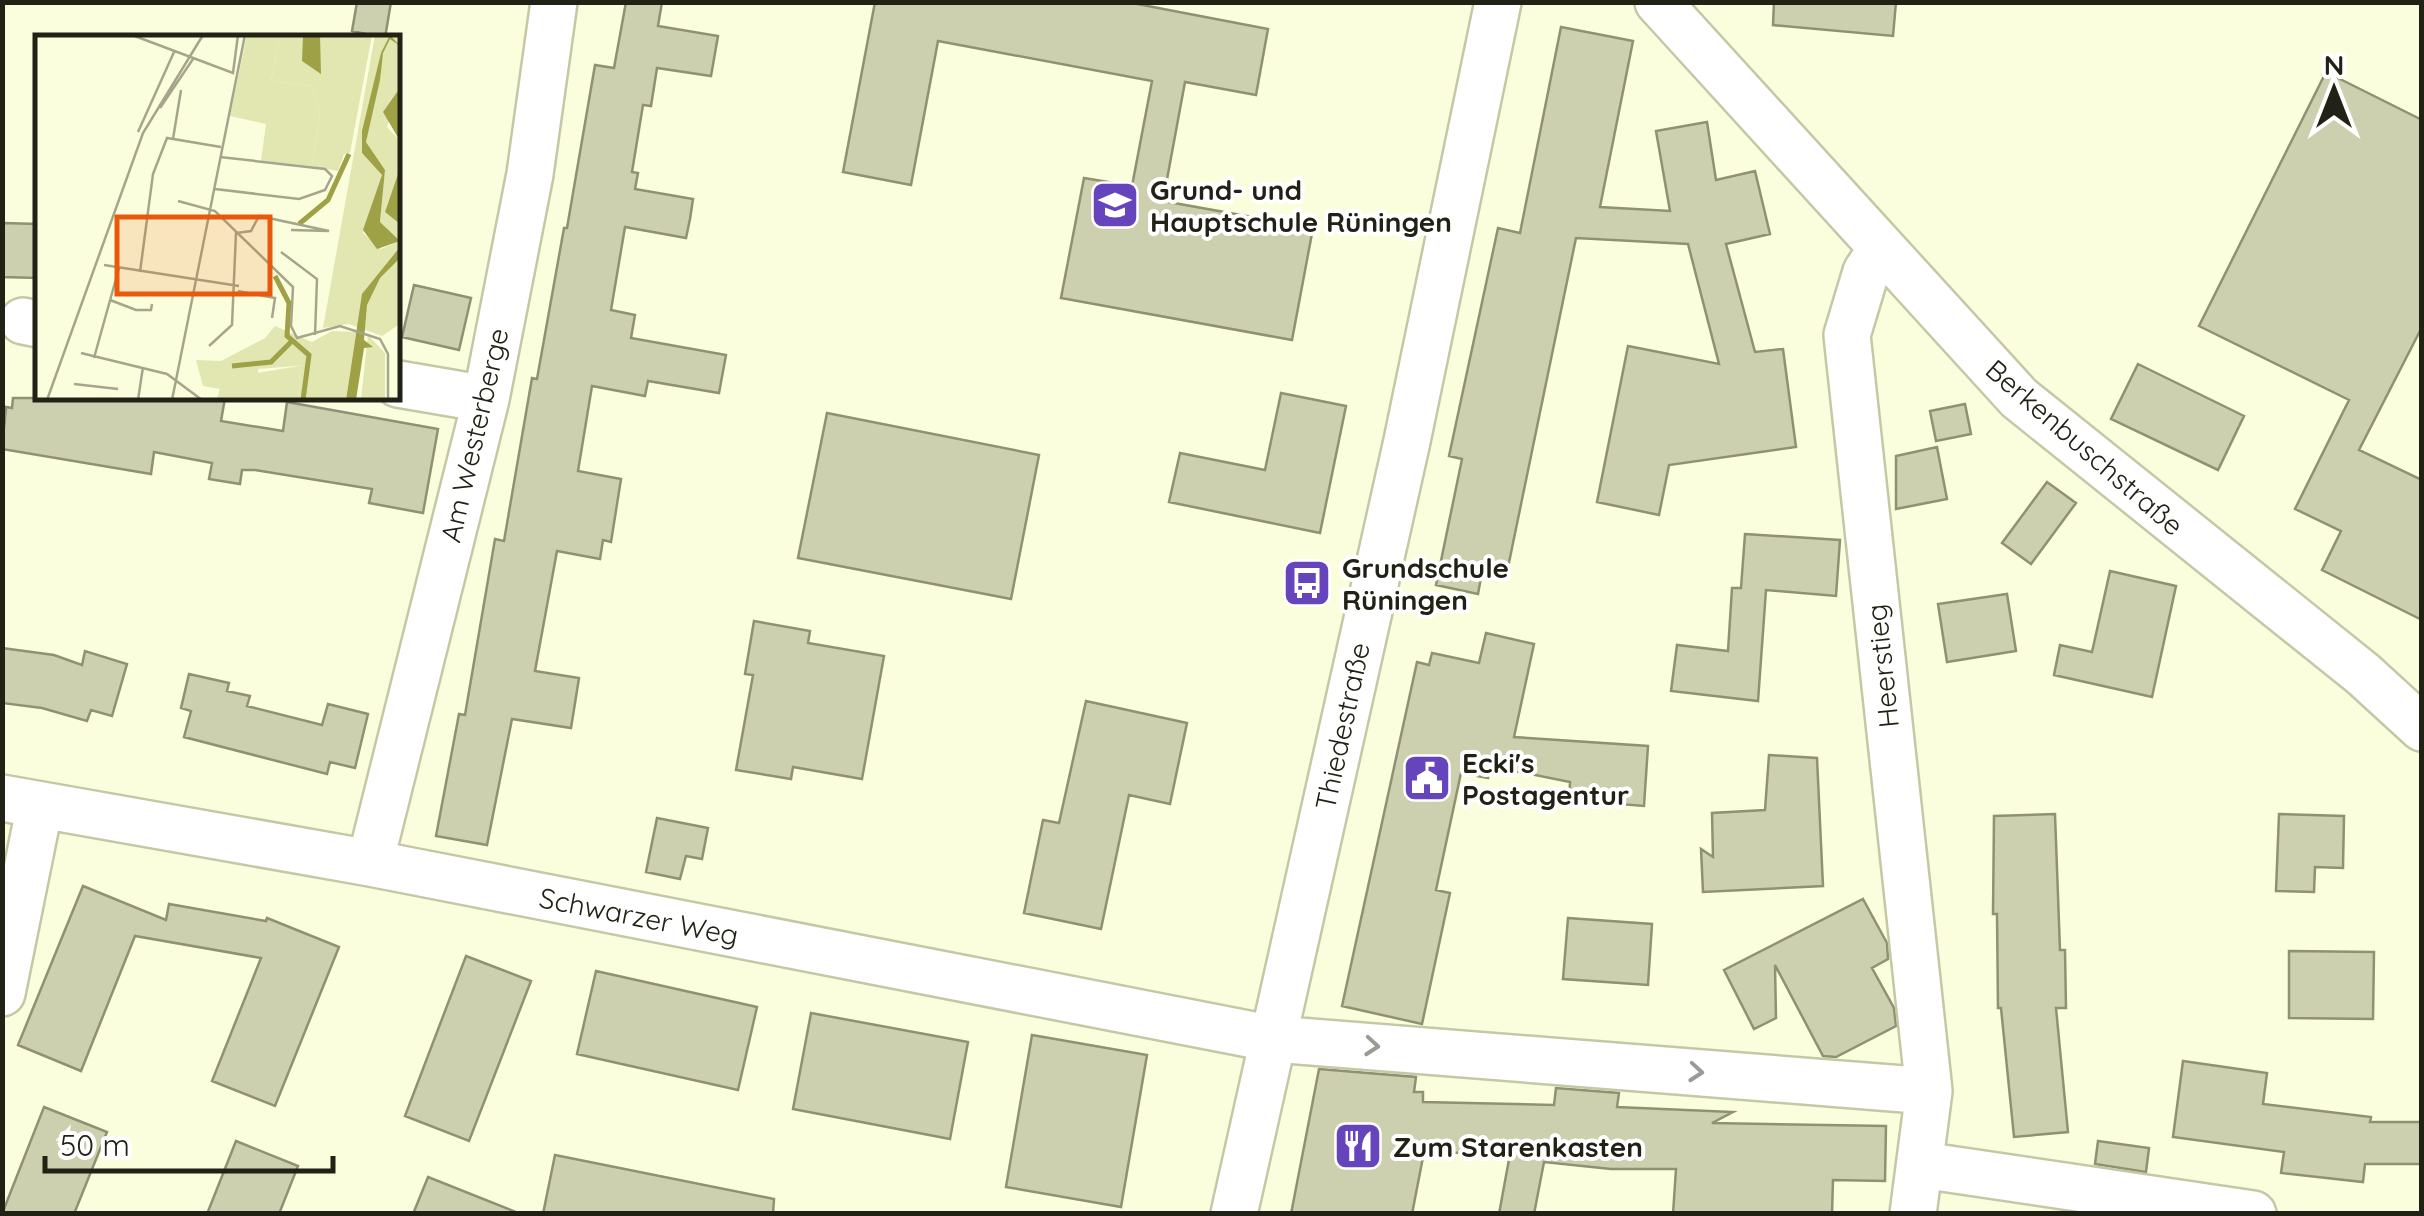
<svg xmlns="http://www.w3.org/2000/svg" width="2424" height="1216" font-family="Quicksand,sans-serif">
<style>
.building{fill:#cdd0ae;stroke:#8f9172;stroke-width:2.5}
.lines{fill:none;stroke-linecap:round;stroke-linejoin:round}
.minor-casing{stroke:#c5c8a7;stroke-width:50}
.minor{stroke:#fff;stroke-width:45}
.oneway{stroke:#9b9b96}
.labels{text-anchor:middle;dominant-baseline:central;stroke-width:8;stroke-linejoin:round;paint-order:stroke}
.poi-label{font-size:28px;font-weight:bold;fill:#212115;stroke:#fff;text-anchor:start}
.street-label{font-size:28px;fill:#212115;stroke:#fff}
.inset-river{fill:none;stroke:#9ea146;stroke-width:5}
.inset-road{fill:none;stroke:#a4a68c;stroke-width:2.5}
.view{fill:#e8590c;fill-opacity:0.15;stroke:#e8590c;stroke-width:5}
.inset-edge{fill:none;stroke:#212115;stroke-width:5}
</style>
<rect width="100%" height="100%" fill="#fbfedc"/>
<path class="building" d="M357,2H391L385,38L352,31Z
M626,2H662L658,26L718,36L711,76L657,68L651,106L643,105L632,172L638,173L635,189L693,199L690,219L686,238L625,227L611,310L635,315L631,338L726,355L719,393L648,381L645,396L592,386L578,471L621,479L611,542L603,540L600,559L557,551L535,671L579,678L571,728L512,719L487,845L436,836L459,714L465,715L495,539L504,541L532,378L537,379L564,228H567L595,65L614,68Z
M875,2H1127L1268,29L1256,95L1185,82L1163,201L1313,228L1292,340L1061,298L1084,178L1132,186L1152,81L938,41L911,185L843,172Z
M1774,2H1896L1893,36L1773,25Z
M1561,27L1633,41L1600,207L1670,211L1656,131L1707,122L1716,180L1755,171L1770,234L1726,244L1755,352L1783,349L1796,447L1669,465L1659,515L1597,502L1628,346L1719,364L1688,244L1576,238L1506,577L1482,572L1478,594L1436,585L1462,459L1449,456L1498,228L1520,233Z
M2326,72L2422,120V327L2359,450L2422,480V620L2322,570L2341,531L2295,509L2349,400L2199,326Z
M2,223L38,224V278L2,277Z
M414,285L471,298L459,350L402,337Z
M2138,364L2244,416L2218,470L2111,419Z
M1281,393L1346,406L1320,533L1169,502L1180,453L1265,470Z
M13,398H225L221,421L283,431L287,402L438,429L423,513L369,503L372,489L255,470H242L240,484L209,479L212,463L154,452L151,474L2,449L6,407L12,408Z
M1965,404L1971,434L1936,441L1930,411Z
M827,413L1039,455L1011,599L798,558Z
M1937,447L1947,499L1896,509V456Z
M2047,482L2076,503L2031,564L2002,543Z
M1745,534L1840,540L1836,596L1766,590L1758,701L1671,691L1677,645L1728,651L1732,588H1741Z
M2110,571L2176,586L2152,697L2054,675L2060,645L2092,652Z
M2007,594L2016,651L1947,662L1938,604Z
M754,621L810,631L808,643L884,656L862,779L793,767L791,779L736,770L753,675L745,674Z
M1486,633L1534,644L1514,737L1648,746L1644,806L1569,800L1570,782L1490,766L1488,778L1461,773L1436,890L1450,893L1422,1024L1342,1006L1417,662L1429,665L1432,653L1479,663Z
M2,648L54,655L82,665L85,651L127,664L112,716L91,710L87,721L42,708L2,703Z
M189,674L229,683L227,691L250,696L247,706L322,725L328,704L368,714L355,768L330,762L327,774L184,737L191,711L181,708Z
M1086,701L1187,723L1170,804L1129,795L1101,929L1024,913L1043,820L1059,823Z
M1769,755L1817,758L1823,886L1703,892L1701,849L1713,857L1712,813L1765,810Z
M2055,814L2060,950H2065L2066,1008H2056L2068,1132L2014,1137L2001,1008H1998L1997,914H1993L1994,816Z
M2279,814L2344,816L2343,868L2315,867L2314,892L2276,891Z
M657,818L708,828L702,859L686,856L680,879L646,872Z
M83,886L166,920L169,904L266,921L267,918L339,947L275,1106L212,1081L261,958L135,936L81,1071L18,1045Z
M1863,899L1887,943L1888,959L1872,968L1894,1008L1896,1026L1836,1057L1823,1056L1775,965L1776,1018L1754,1029L1724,970Z
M1568,918L1652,924L1648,985L1563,979Z
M2289,951L2374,952L2373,1019L2289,1018Z
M466,956L531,981L469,1141L405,1116Z
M596,971L757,1007L738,1090L577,1054Z
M811,1013L968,1042L950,1139L793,1109Z
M1032,1035L1147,1055L1121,1207L1006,1187Z
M2183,1061L2267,1073L2263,1104L2371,1117L2370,1122H2422V1164H2365L2363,1182L2281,1173L2284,1152L2173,1137Z
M1319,1069L1416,1077L1414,1092H1423V1102L1554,1105L1556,1088L1619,1093L1617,1107L1733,1112L1712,1123L1886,1126L1885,1181L1833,1180L1832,1214H1673L1676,1169H1611L1544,1162L1534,1214H1499L1510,1154L1424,1152L1412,1214H1291Z
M44,1107L107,1132L74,1214H2Z
M236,1141L298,1166L279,1214H207Z
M2098,1141L2149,1148L2146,1172L2095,1164Z
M555,1155L774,1199L773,1214H543Z
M428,1177L516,1212V1214H413Z"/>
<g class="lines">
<g class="minor-casing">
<path id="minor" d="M1658,2L2019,398L2363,674L2422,728
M1882,248L1866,272L1847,335L1929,1091L1913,1214
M23,321L38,324
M398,384L486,399
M2,798L370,863L1274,1039L1929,1091
M370,863L486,399L530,174L554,2
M2,993L40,805
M1922,1165L2253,1214
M1234,1214L1407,441L1498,2"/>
</g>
<use href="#minor" class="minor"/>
</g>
<defs><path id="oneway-chevron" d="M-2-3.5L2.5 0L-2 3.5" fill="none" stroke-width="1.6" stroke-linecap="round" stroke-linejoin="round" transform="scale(2.5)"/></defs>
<g class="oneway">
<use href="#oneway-chevron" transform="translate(1372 1046) rotate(5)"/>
<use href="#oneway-chevron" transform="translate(1696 1072) rotate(5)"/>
</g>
<defs>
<g id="school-square" transform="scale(2.5)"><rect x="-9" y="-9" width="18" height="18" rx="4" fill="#6544bc" stroke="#fff"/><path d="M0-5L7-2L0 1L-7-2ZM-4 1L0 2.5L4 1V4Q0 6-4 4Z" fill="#fff"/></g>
<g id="bus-square" transform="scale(2.5)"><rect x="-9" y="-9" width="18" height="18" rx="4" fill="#6544bc" stroke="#fff"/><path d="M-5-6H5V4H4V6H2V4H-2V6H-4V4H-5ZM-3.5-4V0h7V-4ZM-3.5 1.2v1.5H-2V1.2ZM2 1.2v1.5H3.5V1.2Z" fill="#fff"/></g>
<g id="civic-square" transform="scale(2.5)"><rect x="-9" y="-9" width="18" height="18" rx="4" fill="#6544bc" stroke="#fff"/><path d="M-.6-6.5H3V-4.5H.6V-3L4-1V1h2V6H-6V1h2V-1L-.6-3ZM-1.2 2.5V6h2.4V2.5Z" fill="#fff"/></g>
<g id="restaurant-square" transform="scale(2.5)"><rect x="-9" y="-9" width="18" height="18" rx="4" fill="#6544bc" stroke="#fff"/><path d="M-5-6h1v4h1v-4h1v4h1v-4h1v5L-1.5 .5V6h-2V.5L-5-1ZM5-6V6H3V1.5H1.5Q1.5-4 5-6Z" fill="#fff"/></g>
</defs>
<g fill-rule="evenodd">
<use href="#school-square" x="1115" y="205"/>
<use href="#bus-square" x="1307" y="583"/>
<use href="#civic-square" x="1427" y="778"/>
<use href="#restaurant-square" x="1358" y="1146"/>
</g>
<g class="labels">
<g class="poi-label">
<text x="1150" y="189">Grund- und<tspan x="1150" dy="32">Hauptschule Rüningen</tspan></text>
<text x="1342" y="567">Grundschule<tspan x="1342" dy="32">Rüningen</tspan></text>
<text x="1462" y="762">Ecki's<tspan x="1462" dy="32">Postagentur</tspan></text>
<text x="1393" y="1146">Zum Starenkasten</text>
</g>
<g class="street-label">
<text transform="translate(474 435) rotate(-77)">Am Westerberge</text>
<text transform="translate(2085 447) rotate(41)">Berkenbuschstraße</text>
<text transform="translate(1882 666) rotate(-96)">Heerstieg</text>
<text transform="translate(1342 726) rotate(-78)">Thiedestraße</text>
<text transform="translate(639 916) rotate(11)">Schwarzer Weg</text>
</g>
</g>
<g transform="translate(35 35)">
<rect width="365" height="365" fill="#fbfedc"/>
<path d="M245,0H337L315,118L309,119L303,136L277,131L285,79L277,51L236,46ZM297,296L321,297L311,365H265L264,331L273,329L277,307ZM333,300L350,318V365H326Z" fill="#e2e6b0"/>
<path d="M340,0H365V53L352,92L365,106V133L350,177L365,189V289L347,301L314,289L288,293ZM341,52L331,107L350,135L345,187L365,206L346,214L328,198L347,140L327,118ZM240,291L277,307L273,330L223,334V341L187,344L185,354L168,351L161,325L186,326L230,303Z" fill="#e2e6b0" fill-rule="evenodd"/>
<path d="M212,0H245L236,46L277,51L285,79L277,131L226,126L231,89L195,81ZM264,331L265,365H182L187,344Z" fill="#e2e6b0"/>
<path d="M268,0H285L286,39L267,26ZM355,0L365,11L355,4L348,18L345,45L331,107L350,135L345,187L365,206L342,214L328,195L347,140L327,118V96L346,18ZM365,53V106L348,77ZM365,133V189L350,177ZM365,212V223L345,243L332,270L329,305L338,312L329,313L321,365H311L327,259Z" fill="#9ea146"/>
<path class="inset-river" d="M264,189L293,165L314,119M240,241L254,268L252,301L274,320L268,365M197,331L236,327L257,306"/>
<path class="inset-road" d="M97,0L198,38L203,0M125,73L158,24M103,97L139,17M138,104L146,55M180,154L264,164L290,155L297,141L290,134L185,122M143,166L180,176L258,252L256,291L262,303L305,291L345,304L353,319V365M246,217L282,244L280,300M69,230L204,251M105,237L118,139L132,103L186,112M203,256L240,263L237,283M75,265L101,275H116L117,269M174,311L197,290L201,198L216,196L224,181L294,196L256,195M46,318L132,339L167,365M59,323L84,233M39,349L83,354M12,365L108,98L168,0M103,365L108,332M137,365L210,0"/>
<path class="view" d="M82,182H235V259H82Z"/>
<rect width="365" height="365" class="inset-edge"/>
</g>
<rect width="2424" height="1216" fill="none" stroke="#212115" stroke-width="10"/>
<g transform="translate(2334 90)" stroke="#ffffff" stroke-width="8" paint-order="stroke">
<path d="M0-8L18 38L0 25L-18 38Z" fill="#212115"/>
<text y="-15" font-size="28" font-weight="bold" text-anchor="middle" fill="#212115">N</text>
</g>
<path d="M45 1156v15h288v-15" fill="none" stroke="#212115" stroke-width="5"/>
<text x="60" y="1156" font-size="30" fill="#212115" stroke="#ffffff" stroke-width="8" paint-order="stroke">50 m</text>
</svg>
